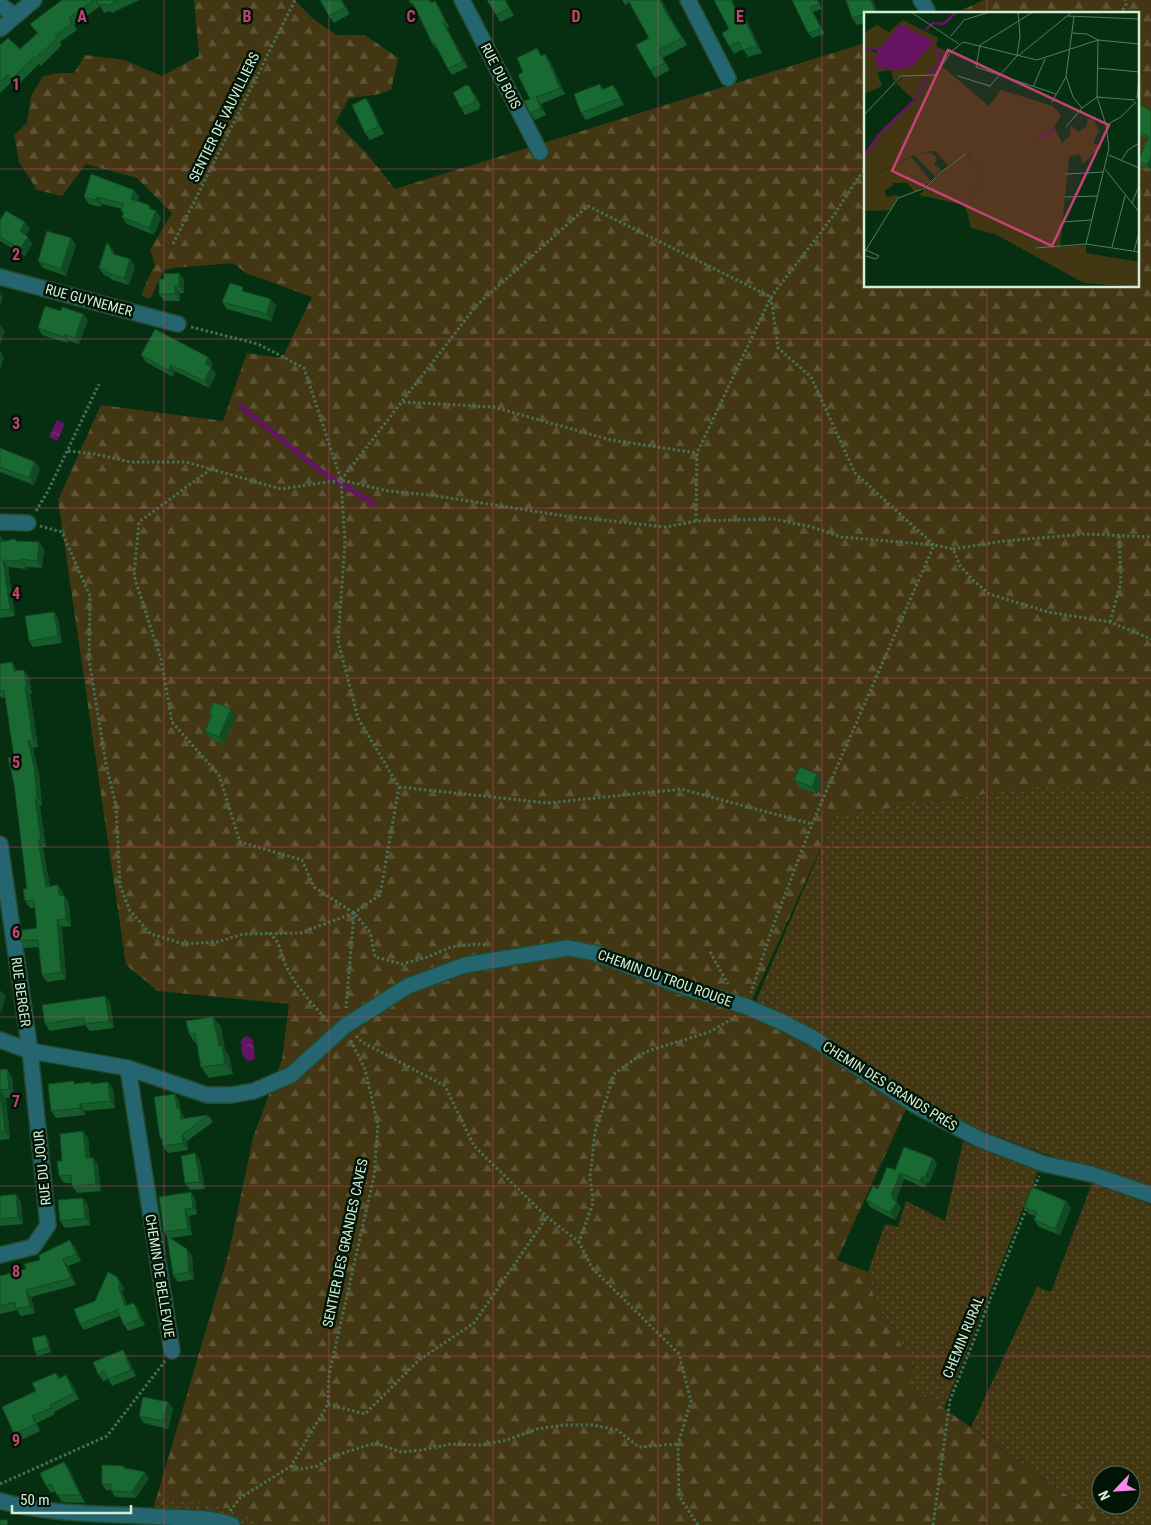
<svg xmlns="http://www.w3.org/2000/svg" width="1151" height="1525" font-family="'Roboto Condensed',sans-serif">
<style>
.grass{fill:url(#grass-dots);fill-rule:evenodd}
.forest{fill:url(#forest-firs)}
.water{fill:url(#water-ripples)}
.lines{fill:none;stroke-linecap:round;stroke-linejoin:round}
.stream{stroke:#651362;stroke-width:5}
.minor-casing{stroke:#234a2e;stroke-width:18}
.path{stroke:#4a6e53;stroke-width:3;stroke-dasharray:2.5 2.5;stroke-linecap:butt}
.minor{stroke:#25656f;stroke-width:15}
.wall{fill:#155b2b}
.shaded-wall{fill:#114a23}
.building{fill:#186a32;stroke:#114a23}
.grid{fill:none;stroke:#c54374;stroke-width:1;stroke-opacity:0.55}
.labels{text-anchor:middle;dominant-baseline:central;stroke-width:5;stroke-linejoin:round;paint-order:stroke}
.street-label{font-size:14px;fill:#d3eed7;stroke:#011405}
.inset-river{fill:none;stroke:#651362;stroke-width:2.5}
.inset-road{fill:none;stroke:#587b61;stroke-width:1}
.view{fill:#c54374;fill-opacity:0.15;stroke:#c54374;stroke-width:2.5}
.inset-edge{fill:none;stroke:#d3eed7;stroke-width:2.5}
.grid-label{font-size:16px;text-anchor:middle;font-weight:bold;fill:#c54374;stroke:#011405;stroke-width:5;stroke-linejoin:round;paint-order:stroke}
</style>
<defs>
<pattern id="grass-dots" width="8" height="8" patternUnits="userSpaceOnUse" patternTransform="scale(1.25)"><rect width="8" height="8" fill="#433713"/><path d="M2 2h.1M6 6h.1" fill="none" stroke="#5d5435" stroke-width="1.8" stroke-linecap="round"/></pattern>
<pattern id="forest-firs" width="22" height="20" patternUnits="userSpaceOnUse" patternTransform="scale(1.25)"><rect width="22" height="20" fill="#433713"/><path d="M5 1l3.5 6h-7zM16 11l3.5 6h-7z" fill="#5d5435"/></pattern>
<pattern id="water-ripples" width="26" height="14" patternUnits="userSpaceOnUse" patternTransform="scale(1.25)"><rect width="26" height="14" fill="#651362"/><path d="M2 4q2-2 4 0t4 0M15 11q2-2 4 0t4 0" fill="none" stroke="#7a3678"/></pattern>
</defs>
<rect width="100%" height="100%" fill="#062f12"/>
<path class="grass" d="M1033,787L1151,788V1192L941,1116L837,1044L756,1006L758,996L835,816Z
M963,1142L1038,1171L944,1408L911,1385L914,1367L900,1343L894,1326L884,1316L875,1303L868,1272L885,1224L898,1227L906,1201L945,1221Z
M1092,1183L1151,1205V1525H1109L971,1427L1037,1287L1051,1292ZM1101,1475H1131V1505H1101Z
M157,1496L236,1510L261,1525H148Z"/>
<path class="forest" d="M194,0H295L312,18L336,35H365L398,58L391,90L375,95L349,98L336,122L368,155L395,189L865,43V286H1137V14H953L984,0H1151V788L1033,787L835,816L748,1009L875,1081L906,1109L837,1260L868,1272L875,1303L884,1316L894,1326L900,1343L914,1367L911,1385L1109,1525H261L236,1510L157,1496L229,1252L253,1138L282,1060L289,1004L158,991L126,965L58,500L101,405L223,421L247,353L282,358L312,297L246,273L233,263L173,268L164,270L150,299L141,295L155,264L150,250L172,213L137,178L86,164L62,196L37,190L19,162L14,135L27,123L31,96L43,76L60,73H74L85,55L124,60L162,76L199,56Z"/>
<path class="water" d="M57,420L65,424L57,441L49,437Z
M247,1036L253,1040L255,1058L251,1061C241,1060 242,1050 241,1041L244,1037Z"/>
<g class="lines">
<path class="stream" d="M240,406L322,472L374,504"/>
<g class="minor-casing">
<path id="minor" d="M462,0L540,152
M688,0L728,78
M921,0L927,10
M0,5L14,15
M0,29L34,0
M0,277L178,324
M0,522L28,523
M0,844L30,1051L48,1225L33,1247L0,1255
M0,1040L30,1051L128,1068L207,1095H231L254,1091L291,1075L345,1026L408,986L465,965L568,948L595,953L684,987L745,1006L782,1022L813,1038L915,1105L979,1139L1044,1164L1091,1174L1151,1195
M128,1068L172,1351
M0,1501C53,1516 109,1513 164,1517C186,1518 211,1517 232,1525"/>
</g>
<path class="path" d="M1120,14L1126,5L1125,0
M173,244L295,0
M191,327L258,344L304,368L341,480L345,542L338,641L358,718L399,787L380,895L354,913L346,1008
M403,402L493,407L611,440L697,453
M68,451L95,454L130,462H186L281,489L341,480L388,491L430,495L565,516L666,527L696,521L774,519L812,527L841,537L934,545L953,549L960,566L973,580L989,594L1048,612L1110,622L1151,639
M211,469L139,522L134,576L161,659L172,722L219,775L240,842L302,860L314,887L354,913
M341,480L477,305L588,206L771,297L778,348L811,377L855,473L934,545L812,824L773,926L751,993
M36,511L48,491L99,384
M696,521L697,453L771,297L834,215L858,178L865,170
M40,526L62,532L90,596L89,660L106,764L116,806L120,886L130,911L151,934L184,944L217,942L243,934L300,933L354,913L370,932L375,957L402,964L428,957L451,947L477,944L486,945
M953,549L1004,541L1086,534L1151,537
M1110,622L1121,582L1119,535
M399,787L548,803L681,789L812,824
M269,933C282,943 280,954 287,968C297,988 313,1005 328,1021
M710,952L728,984
M356,1036L362,1042L445,1086L474,1146L547,1217L579,1242
M1033,1191L1039,1176
M328,1404L365,1414L419,1360L474,1323L547,1217
M291,1466L301,1469L317,1466L334,1456L375,1443L401,1452L421,1450L451,1444L482,1445L507,1440L537,1429L565,1425H593L617,1430L639,1447L678,1444
M0,1484L107,1436L165,1361
M230,1511L240,1498L291,1466L328,1404L329,1375L374,1176L378,1125L365,1069L350,1039
M698,1525L679,1496L678,1444L691,1401L679,1354L592,1268L579,1242L593,1203L590,1177L595,1132L615,1073L645,1052L709,1032L734,1018
M933,1525L950,1400L1027,1207"/>
<use href="#minor" class="minor"/>
</g>
<path class="wall" d="M62,0H139L112,13L110,11L104,13L100,6L74,25L77,30L60,42L62,45L41,66L39,64L17,86L12,82L0,93V45L20,49L37,33L30,24Z
M320,0H342L350,14L334,23L329,16Z
M409,0H430L432,3L439,7L449,27L447,28L468,67L452,75L448,69L437,48L436,49L432,43L416,9Z
M487,0H506L514,16L500,22L496,15Z
M622,0H661L672,20L687,45L663,58L670,70L655,78L650,70L649,38L630,2L625,5Z
M714,0H733H732L737,10L740,9L745,16L762,53L748,57L743,49L734,54L729,46V29Z
M792,0H818L822,9L813,12L825,34L812,38L808,33Z
M873,0L878,14H865V23L857,25L852,18Z
M545,54L550,61L565,94L541,104L546,115L535,120L530,113V99L523,72L542,56Z
M600,84L604,90L613,85L618,92L624,105L586,120L581,113Z
M474,93L481,106L479,107L480,109L465,115L461,108Z
M1137,103L1151,111V171L1143,167L1138,161L1148,140L1137,133Z
M371,106L384,134L370,140L365,133Z
M134,190L139,197L138,201L149,205L152,210L156,211L161,218L154,235L127,224L122,217L123,214L121,211L122,209L102,204L101,207L89,204L84,197Z
M0,220L25,222L30,229L25,236L28,237L32,244L25,256L0,241Z
M71,238L76,245L66,276L43,268L38,261Z
M107,242L112,249L115,255L135,266L129,285L112,280L109,277L104,275L99,268Z
M179,273L184,280V293H180V301H164L159,294L164,279Z
M247,292L271,299L276,306L271,321L227,309L222,302Z
M61,311L83,314L88,320L79,344L69,341L68,343L42,335L38,328Z
M141,355L208,357L213,364L211,368L216,374L209,388L175,371L173,377L146,362Z
M0,448L35,462L40,469L34,485L0,472Z
M0,535L3,540L4,541L15,539L17,541L44,549L42,568L26,567V569L8,567L15,616L0,618Z
M54,612L58,618L62,643L33,647L29,641Z
M0,664L17,670L18,671L29,677L32,694H30L38,747L33,748L39,774L42,805L40,806L46,847H43L50,887L63,892V896L69,903L71,926L62,927L66,979L47,982L42,975L39,947L24,948L20,940L37,928L35,908H30L25,901L27,889L14,757L5,698H2L0,696Z
M231,709L236,716L224,744L210,738L205,731L211,715L209,713Z
M794,780L822,782L817,794L799,787Z
M105,996L110,1003L114,1028L90,1031L85,1025L50,1031L45,1024Z
M213,1017L221,1027L225,1050L229,1056L233,1074L209,1078L201,1067L197,1044H196L189,1034Z
M7,1069L12,1077L14,1097L6,1098L10,1139L0,1140V1070Z
M108,1082L113,1089L115,1108L85,1111V1115L56,1118L51,1111L76,1084H92Z
M179,1101L181,1112L184,1117L185,1119L208,1115L213,1122L187,1141L188,1150L168,1153L163,1146L162,1141L160,1138Z
M83,1131L88,1138L90,1158H93L98,1165L101,1191L77,1193L72,1186L71,1183H64L59,1176L62,1161Z
M195,1153L200,1161L205,1189L190,1190L185,1183Z
M937,1164L929,1183L927,1182L925,1188L904,1179L896,1201L901,1208L895,1220L870,1207L866,1200L878,1189L895,1170Z
M191,1192L195,1199L197,1214L189,1216L192,1235L171,1238L192,1256L194,1279L178,1282L173,1275L167,1237L164,1232Z
M0,1196L21,1202L23,1224L0,1226Z
M1066,1201L1071,1208L1060,1235L1039,1227L1034,1220L1036,1216L1029,1214L1024,1207Z
M88,1205L90,1225L65,1228L60,1221Z
M75,1247L81,1261L68,1266L76,1285L31,1297L35,1313L21,1316L17,1310L0,1314V1276L26,1269L40,1260Z
M121,1283L124,1289L122,1292L127,1305L138,1309L145,1325L128,1331L124,1325L120,1316L84,1330L80,1324L95,1301Z
M48,1338L51,1352L38,1356L35,1352Z
M123,1350L127,1356L136,1376L112,1386L108,1379L103,1381L98,1374Z
M56,1373L60,1378L71,1382L79,1399L54,1412L55,1414L37,1423L40,1431L19,1441L14,1434L36,1391Z
M168,1402L173,1409L168,1429L144,1423L139,1416Z
M64,1462L69,1469L85,1503L62,1502L55,1491L51,1493L46,1486Z
M124,1466L125,1468L145,1472L149,1478L136,1498L115,1497L111,1490H106L102,1484Z"/>
<path class="shaded-wall" d="M341,0H342L350,14L345,7Z
M505,0H506L514,16L509,8Z
M660,0H661L672,20L687,45L666,13Z
M731,0H732L741,18L736,11Z
M871,0H873L878,14H877L875,11Z
M435,1L439,7L449,27L445,21Z
M810,7L813,12L825,34L821,29Z
M740,9L745,16L762,53L757,46Z
M443,22L447,28L468,67L463,61Z
M658,50L663,58L670,70L665,63Z
M545,54L550,61L565,94L560,88Z
M613,85L618,92L624,105L620,98Z
M469,86L474,93L481,106L476,99Z
M536,97L541,104L546,115L541,108Z
M366,98L371,106L384,134L379,126Z
M1151,158V171L1147,165Z
M134,190L139,197L136,206L131,199Z
M97,197L102,204L101,207L96,200Z
M156,211L161,218L154,235L149,228Z
M25,222L30,229L24,238L20,231Z
M28,237L32,244L25,256L20,249Z
M71,238L76,245L66,276L61,269Z
M107,242L112,249L118,261L113,254Z
M130,259L135,266L129,285L124,278Z
M179,273L184,280V293L179,286Z
M175,286L180,293V301L175,294Z
M0,293L3,298L0,307Z
M271,299L276,306L271,321L266,314Z
M83,314L88,320L79,344L75,338Z
M0,325L5,331L0,344Z
M65,334L69,341L68,343L64,337Z
M0,350L4,357L0,371Z
M208,357L213,364L211,368L216,374L209,388L204,381L205,364Z
M171,365L175,371L173,377L168,370Z
M35,462L40,469L34,485L29,478Z
M0,535L3,540L5,549L0,543Z
M39,542L44,549L42,568L37,561Z
M21,559L26,567V569L21,561Z
M3,560L8,567L15,616L10,609Z
M54,612L58,618L62,643L58,636Z
M12,662L17,670L19,678L14,671Z
M24,670L29,677L32,694L27,687Z
M25,687L30,694L38,747L33,740Z
M231,709L236,716L224,744L219,737Z
M28,741L33,748L39,774L42,805L37,798Z
M817,774L822,782L817,794L812,787Z
M35,798L40,806L46,847L41,840Z
M38,840L43,847L51,894L46,887Z
M58,885L63,892L64,903L59,896Z
M64,895L69,903L71,926L66,919Z
M57,920L62,927L66,979L61,972Z
M1,990L6,997L1,1012L0,1011V993Z
M105,996L110,1003L114,1028L109,1021Z
M213,1017L221,1027L225,1050L229,1056L233,1074L225,1064L219,1046Z
M7,1069L12,1077L14,1097L9,1089Z
M108,1082L113,1089L115,1108L110,1101Z
M0,1090L6,1098L10,1139L5,1131Z
M175,1094L179,1101L181,1112L184,1117L186,1126L181,1119L177,1108Z
M80,1104L85,1111V1115L80,1108Z
M83,1131L88,1138L91,1166L86,1158Z
M182,1135L187,1141L188,1150L183,1143Z
M195,1153L200,1161L205,1189L200,1182Z
M93,1158L98,1165L101,1191L96,1184Z
M933,1158L937,1164L929,1183L925,1177Z
M900,1173L904,1179L896,1201L901,1208L895,1220L890,1213L892,1199L891,1195Z
M922,1176L927,1182L925,1188L920,1181Z
M191,1192L195,1199L197,1214L193,1208Z
M16,1194L21,1202L23,1224L18,1217Z
M83,1198L88,1205L90,1225L85,1218Z
M1066,1201L1071,1208L1060,1235L1055,1229Z
M185,1209L189,1216L192,1235L188,1229Z
M70,1240L75,1247L81,1261L76,1254Z
M187,1249L192,1256L194,1279L189,1272Z
M63,1259L68,1266L76,1285L71,1278Z
M117,1277L121,1283L124,1289L122,1292L130,1312L125,1306L118,1286Z
M26,1290L31,1297L35,1313L30,1306Z
M134,1303L138,1309L145,1325L140,1319Z
M45,1335L48,1338L51,1352L49,1348Z
M123,1350L127,1356L136,1376L131,1370Z
M66,1375L71,1382L79,1399L74,1393Z
M168,1402L173,1409L168,1429L163,1421Z
M32,1416L37,1423L40,1431L36,1424Z
M64,1462L69,1469L85,1503L80,1495Z
M145,1472L149,1478L136,1498L132,1492Z"/>
<path class="building" d="M62,0H94L69,18L72,23L55,36L57,38L36,58L34,57L12,79L8,74L0,82V45L8,38L20,49L38,33L30,24Z
M96,0H118L107,6L105,4L100,6Z
M320,0H341L345,7L329,16Z
M409,0H429L431,3L435,1L445,21L443,22L463,61L448,69L434,42L432,43L413,3L411,4Z
M487,0H505L509,8L496,15Z
M628,0H660L666,13L682,38L658,50L665,63L650,70L636,45L649,38Z
M714,0H731L736,11L740,9L757,46L743,50L739,42L729,46L722,33L729,29Z
M792,0H817L819,4L810,7L821,29L808,33Z
M846,0H871L875,11L852,18Z
M537,48L541,56L545,54L560,88L536,97L541,108L530,113L524,101L530,99L518,75L523,72L517,58Z
M600,84L602,90L613,85L620,98L581,113L574,94Z
M466,85L469,86L476,99L474,100L475,102L461,108L453,93Z
M366,98L379,126L365,133L352,105Z
M1137,103L1151,111V158L1147,165L1138,161L1149,137L1137,130Z
M91,174L134,190L131,199L149,205L148,208L156,211L149,228L122,217L124,212L121,211L124,204L97,197L96,200L84,197Z
M6,211L25,222L20,231L28,237L20,249L0,237V220Z
M47,231L71,238L61,269L38,261Z
M107,242L113,254L130,259L124,278L107,273V270L99,268Z
M179,273V286H175V294H159V279H164V274Z
M230,283L243,287L242,291L271,299L266,314L222,302Z
M45,306L61,311L62,307L83,314L75,338L65,334L64,337L38,328Z
M155,329L208,357L205,364L211,367L204,381L171,365L168,370L141,355Z
M0,448L35,462L29,478L0,467Z
M15,539L16,541L39,542L37,561L21,559V561L3,560L10,609L0,610V542Z
M54,612L58,636L29,641L25,616Z
M12,662L14,671L24,670L27,687H25L33,740L28,741L34,767L37,798H35L41,840H38L46,887L58,885L59,896L64,895L66,919L57,920L61,972L42,975L38,940H20L18,931L37,928L34,900L25,901L23,889H27L14,784L8,758L14,757L4,690L0,691V664Z
M214,702L231,709L219,737L205,731L212,714L209,713Z
M800,767L817,774L812,787L794,780Z
M105,996L109,1021L85,1024L84,1017L45,1024L42,1005Z
M213,1017L219,1046H222L225,1064L201,1067L195,1033L189,1034L186,1021Z
M7,1069L9,1089L0,1090L5,1131L0,1132V1070Z
M74,1081V1084L91,1082V1084L108,1082L110,1101L80,1104V1108L51,1111L48,1084Z
M175,1094L177,1108L180,1110L181,1119L208,1115L182,1135L183,1143L163,1146L162,1138H160L154,1097Z
M83,1131L86,1158H93L96,1184L72,1186L71,1175L59,1176L57,1161H62L60,1134Z
M904,1147L933,1158L925,1177L922,1176L920,1181L900,1173L891,1195L893,1196L892,1199L897,1202L890,1213L866,1200L873,1186L878,1189L887,1167L895,1170Z
M195,1153L200,1182L185,1183L181,1156Z
M1032,1187L1066,1201L1055,1229L1034,1220L1037,1212L1024,1207Z
M191,1192L193,1208L185,1209L188,1229L164,1232L159,1197Z
M16,1194L18,1217L0,1219V1196Z
M83,1198L85,1218L60,1221L58,1200Z
M167,1236L187,1249L189,1272L173,1275Z
M70,1240L76,1254L63,1259L71,1278L26,1290L30,1306L16,1309L15,1302L0,1306V1276L26,1269L24,1264L40,1260L39,1255Z
M108,1272L117,1277L120,1283L118,1286L125,1306L134,1303L140,1319L124,1325L117,1310L119,1309L80,1324L74,1309L95,1301Z
M45,1335L49,1348L35,1352L32,1338Z
M123,1350L131,1370L108,1379L104,1371L98,1374L93,1362Z
M56,1373L58,1379L66,1375L74,1393L50,1405L51,1408L32,1416L36,1424L14,1434L2,1407L36,1391L32,1383Z
M143,1397L168,1402L163,1421L139,1416Z
M64,1462L80,1495H57L51,1484L46,1486L40,1473Z
M102,1465L124,1466V1468L145,1472L132,1492L111,1491V1484H102Z
M0,1520H8L7,1525H0Z"/>
<path class="grid" d="M164,0V1525M329,0V1525M493,0V1525M658,0V1525M822,0V1525M987,0V14M0,169H865M1137,169H1151M987,286V1525M0,339H1151M0,508H1151M0,678H1151M0,847H1151M0,1017H1151M0,1186H1151M0,1356H1151"/>
<g class="labels">
<g class="street-label">
<text transform="translate(501 76) rotate(63)">RUE DU BOIS</text>
<text transform="translate(224 117) rotate(-64)">SENTIER DE VAUVILLIERS</text>
<text transform="translate(89 300) rotate(15)">RUE GUYNEMER</text>
<text transform="translate(665 978) rotate(20)">CHEMIN DU TROU ROUGE</text>
<text transform="translate(21 992) rotate(82)">RUE BERGER</text>
<text transform="translate(890 1086) rotate(32)">CHEMIN DES GRANDS PRÉS</text>
<text transform="translate(42 1168) rotate(-96)">RUE DU JOUR</text>
<text transform="translate(345 1243) rotate(-78)">SENTIER DES GRANDES CAVES</text>
<text transform="translate(160 1276) rotate(81)">CHEMIN DE BELLEVUE</text>
<text transform="translate(963 1337) rotate(-68)">CHEMIN RURAL</text>
</g>
</g>
<g transform="translate(864 12)">
<rect width="275" height="275" fill="#062f12"/>
<path d="M39,8L74,26L72,34L84,40L77,53L80,56L71,65H67L64,49L16,46L12,38L0,36V21L13,13L25,20ZM42,62L62,67L55,86L50,88L32,71ZM54,140L68,141L73,146L70,152L77,158L71,164L50,143ZM102,143L118,160L103,200L99,193L55,183L81,157ZM47,145L67,169L51,180L43,171H28L29,174L21,178L22,185L35,183L26,198L0,199V168Z" fill="#433713"/>
<path d="M0,36L14,41L57,39L64,49L67,65L74,63L80,56L125,94L137,78L189,94L197,103L190,115L198,131L206,124L207,113L214,120L223,114V107H230L235,119L229,131L238,134L219,152L215,142L205,145L196,235L222,233V241L275,250V275L220,271L131,222L107,216L103,200L118,160L102,142L84,153L71,139L54,141L0,168V142L17,120L55,86L62,67L42,62L30,69L27,58L13,60L18,74L0,82Z" fill="#433713"/>
<path d="M36,12L70,30L48,54L34,58L13,55L12,42Z" fill="#651362"/>
<path class="inset-river" d="M61,18L69,11L80,12L92,0M0,36L17,37M64,62L71,57L77,44L71,35M16,121L54,85L63,65M173,127L190,118M0,144L15,122"/>
<path class="inset-road" d="M47,0L95,32M169,0L116,33L112,55L192,82M204,4L275,7M210,5L202,64L209,85L218,96M208,21L223,22L234,28M87,24L100,8L126,0M155,43L208,0M233,56L275,60M94,64L126,74M125,75L153,44L156,24L154,0M169,75L181,47M273,86L275,64M188,90L202,65M0,103L37,64L72,63L86,41L99,30L173,48L234,28L275,32M242,113L257,105L272,90M202,115L218,96L233,85L271,88M245,143L275,156M257,149L264,138L275,131M241,157L275,200M202,162L240,160M201,185L234,184M268,191L275,174M198,210L228,208M222,232L245,136L242,113L233,85L234,28M248,235L261,184M172,236L222,232L275,240M270,239L275,221M0,241L34,186L61,176L77,160L102,142M2,244L12,247L15,244L2,238"/>
<path class="view" d="M84,38L245,113L188,234L28,159Z"/>
<rect width="275" height="275" class="inset-edge"/>
</g>
<g class="grid-label">
<text x="82" y="22">A</text>
<text x="247" y="22">B</text>
<text x="411" y="22">C</text>
<text x="576" y="22">D</text>
<text x="740" y="22">E</text>
<text x="16" y="90">1</text>
<text x="16" y="260">2</text>
<text x="16" y="429">3</text>
<text x="16" y="599">4</text>
<text x="16" y="768">5</text>
<text x="16" y="938">6</text>
<text x="16" y="1107">7</text>
<text x="16" y="1277">8</text>
<text x="16" y="1446">9</text>
</g>
<g transform="translate(1116 1490) rotate(245)"><circle r="24" fill="#011405" stroke="#556b59"/>
<path d="M0-4L9 19L0 12L-9 19Z" fill="#f589ee"/>
<text y="-8" font-size="14" font-weight="bold" text-anchor="middle" fill="#d3eed7">N</text>
</g>
<path d="M12 1505v8h119v-8" fill="none" stroke="#d3eed7" stroke-width="2.5"/>
<text x="20" y="1505" font-size="15" fill="#d3eed7" stroke="#011405" stroke-width="4" paint-order="stroke">50 m</text>
</svg>
